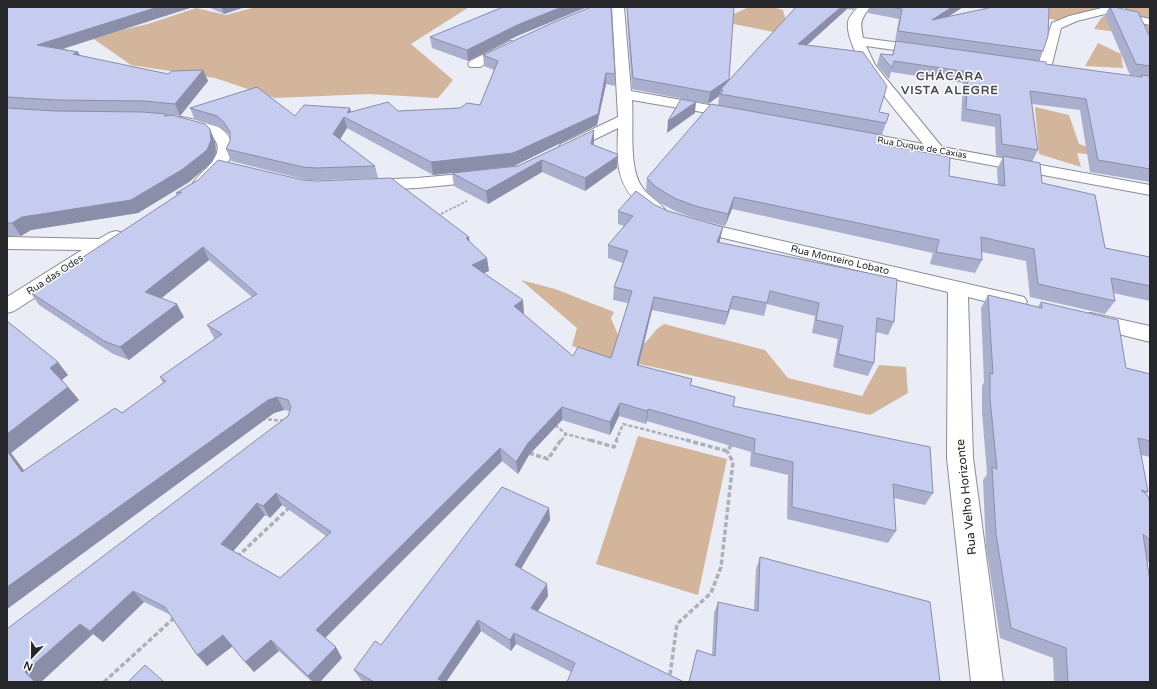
<svg xmlns="http://www.w3.org/2000/svg" width="1157" height="689" font-family="'Varela Round',sans-serif">
<style>
.green{fill:#d2b59b}
.lines{fill:none;stroke-linecap:round;stroke-linejoin:round}
.service-casing{stroke:#8b8c95;stroke-width:2}
.minor-casing{stroke:#8b8c95;stroke-width:2}
.path-far2{stroke:#aeb0b8;stroke-width:2;stroke-dasharray:3 1.5;stroke-linecap:butt}
.path-far1{stroke:#aeb0b8;stroke-width:2.5;stroke-dasharray:4 2;stroke-linecap:butt}
.path{stroke:#aeb0b8;stroke-width:3.5;stroke-dasharray:5 2.5;stroke-linecap:butt}
.service{fill:#fff;fill-rule:evenodd}
.minor{fill:#fff;fill-rule:evenodd}
.wall{fill:#aaafce;fill-rule:evenodd}
.shaded-wall{fill:#8b8ea8}
.building{fill:#c6cbf0;stroke:#8b8ea8;fill-rule:evenodd}
.labels{text-anchor:middle;dominant-baseline:central;stroke-width:3;stroke-linejoin:round;paint-order:stroke}
.far-street-label{font-size:9px;fill:#26272b;stroke:#fff}
.street-label{font-size:10px;fill:#26272b;stroke:#fff}
.far-district-label{font-size:12px;font-weight:bold;letter-spacing:1px;fill:#4a4b53;stroke:#fff}
.near-street-label{font-size:12px;fill:#26272b;stroke:#fff}
</style>
<rect width="100%" height="100%" fill="#eaecf6"/>
<path class="green" d="M256,7H469L411,44L453,80L438,98L369,94L275,98L215,78L131,65L91,37L148,24L196,8L226,15Z
M749,7H772L783,10L787,25L784,34L718,21Z
M999,7H1103L1073,24Z
M1138,7H1150V36L1094,29L1102,17L1128,8Z
M1098,43L1121,54L1123,68L1085,66Z
M1035,107L1069,115L1079,144L1101,151L1104,156L1077,153L1081,167L1039,154Z
M521,280L555,289L614,312L611,318L620,340L645,343L657,329L664,324L765,350L788,378L862,396L879,365L906,367L908,393L870,415L603,356L572,346L577,328Z
M638,436L727,459L698,595L596,564Z"/>
<g class="lines">
<g class="service-casing">
<path id="service" d="M1118,12L1150,19V25L1115,17L1113,15Z"/>
</g>
<g class="minor-casing">
<path id="minor" d="M612,7H624L631,91L737,110L742,111L744,114L742,117L737,118L632,100C634,124 628,168 642,187C649,197 660,202 666,211L663,215C654,217 649,214 642,207C615,184 617,160 618,128L573,150L567,152L561,150L559,147L561,144L618,117Z
M858,7H870C860,21 860,22 863,38L923,46L927,47L929,50L927,53L923,54L866,46L875,65L942,147L1150,185V195L846,138L843,135L846,132L851,130L923,144C903,118 844,55 848,22C849,16 854,12 858,7Z
M1106,7H1127L1125,9L1077,21L1061,28L1051,68L1049,71H1039L1037,68L1052,23L1069,16Z
M510,41L514,42L516,45L514,48L480,67H470L468,64L470,61Z
M182,117C194,120 210,121 220,128C239,141 233,159 220,173C217,178 212,184 207,186C203,189 199,188 195,187L193,183C198,175 206,170 212,162C232,135 195,129 177,124L175,121L177,118Z
M483,172L489,173L491,177L489,181L417,188L370,190L364,189L362,185L364,181L370,180L417,178Z
M692,220L1024,297L1027,302L1024,307L1017,309L968,297L973,458L1003,682H971L947,458L948,292L686,229L683,225L686,221Z
M116,231L123,233L125,237L123,241L14,311L7,313V297L82,250L7,249V237L99,239L109,233Z
M1091,313L1150,326V342L1083,325L1080,320L1083,315Z"/>
</g>
<path class="path-far2" d="M437,216L467,201"/>
<path class="path-far1" d="M262,419L285,421
M555,425L566,434
M561,441L566,434L593,441
M616,441L623,424L690,441"/>
<path class="path" d="M590,440L614,447L617,440
M686,440L727,451L733,443
M529,453L548,459L561,440
M237,557L290,507
M104,682L175,617
M669,682L677,624L711,593L721,567L733,462L727,451"/>
<use href="#service" class="service"/>
<use href="#minor" class="minor"/>
</g>
<path class="wall" d="M7,7H193L63,49L78,52L80,56L168,74L203,70L208,81L180,116L174,115L215,141L216,152L212,162L189,182L138,213L31,230L21,236H7Z
M208,7H245L224,14Z
M503,7H587L517,36L468,61L432,48L430,37Z
M796,7H856L853,10L847,9L807,45L879,112L889,114L879,144L949,176L998,185L997,169L1003,157L996,155L995,127L961,121L963,83L891,72L889,79L877,65L880,54L892,55L896,41H895L899,19L868,13L869,7H963L949,16L1043,51L1038,61L1046,64L1140,77V76L1130,75L1105,16L1109,7H1114L1150,37V182L1090,172L1080,110L1032,104L1038,150L1032,162L1042,183L1105,248L1150,257V301L1113,293L1115,301L1105,314L1030,297L1026,261L982,252V260L975,273L930,264L933,253L732,209L725,226L697,219L675,211L655,200L646,190L647,178L718,105L719,96L708,104L632,89L627,18V8L729,80Z
M483,55L615,74V86L606,84L597,125L514,166L433,175L347,128L340,139L375,166L378,178L320,180H307L231,161L226,149L230,141V135L229,134L221,128L195,120L190,108L295,116L352,112L398,111L460,108L480,105L494,70L484,66Z
M594,130L593,144L617,168L585,191L542,172L488,204L454,186L452,173L518,166Z
M176,193L470,242L489,271L484,273L524,313L523,314L573,356L611,358L628,303L613,300L614,287L623,263L608,258V245L624,226L618,224V211L655,205L668,211L723,227L719,243L894,322L888,335L876,332L874,363L868,376L833,367L838,339L812,333L815,316L767,304L764,316L730,309L725,325L652,310L639,365L692,379L691,385L735,397L733,406L933,493L925,505L894,498L896,531L888,543L787,519L788,475L750,466L751,452L647,421L646,424L619,416L610,435L562,420L529,455L518,474L502,461L325,638L342,658L320,682H312L279,651L254,672L232,646L207,666L197,655L171,615L144,602L103,642L93,634L41,682H7L288,416L290,411L284,410L274,413L7,609V321L68,375L62,380L68,387L79,400L11,453L24,471L122,413L163,383L160,377L215,339L214,338L207,325L252,297L209,260L161,298L184,317L129,360L113,354L39,305L30,292L177,196ZM282,505L326,536L280,578L233,551L265,515L270,518Z
M988,295L1038,307L1041,302L1126,368L1150,374V457L1141,455L1148,492L1146,494L1150,504V563L1147,561L1150,682H1054L1053,658L1000,638L986,546L983,480L987,474L982,412V386L984,382L981,308Z
M549,508L550,520L521,569L548,596L538,611L684,682L571,672L516,644L511,651L481,631L446,682H364L361,680L354,670L381,645Z
M760,557L940,682H689L697,650L712,655L714,613L718,602L754,610L756,569Z"/>
<path class="shaded-wall" d="M158,7H193L43,55L37,45Z
M221,7H245L224,14Z
M562,7H587L517,36L468,61L467,50L517,25Z
M841,7H848L847,9L796,55L798,44Z
M952,7H963L928,30L932,20Z
M78,52L84,63L73,54Z
M203,70L208,81L180,116L175,104Z
M606,73V84L597,125L514,166L433,175L431,162Z
M729,79L727,90H723L721,89L719,96L708,104L710,92Z
M696,102L695,113L667,133L668,121Z
M350,108L353,119L347,113Z
M344,117L347,128L336,146L333,134Z
M210,129L215,141L216,152L212,162L189,182L138,213L31,230L21,236L12,223L22,217Z
M594,130V142L591,156V144Z
M618,156L617,168L585,191V178Z
M542,160V172L488,204L486,191Z
M734,197L732,209L725,226L728,214Z
M723,227L720,240L714,255L717,242Z
M469,237L471,250L466,238Z
M203,247L209,260L153,305L145,292Z
M487,258L489,271L474,277L472,265Z
M733,296L730,309L725,325L728,312Z
M654,297L652,310L635,378L637,365Z
M523,300L524,313L515,319L514,306Z
M177,304L184,317L129,360L120,347Z
M58,362L68,375L60,381L50,368Z
M68,387L79,400L11,453L35,485L22,472L7,451V434Z
M277,397L284,410L274,413L7,609V587L268,400Z
M620,403L619,416L610,435V422Z
M562,407V420L529,455L518,474L516,462L528,443Z
M648,409L647,421L646,424L647,411Z
M500,448L502,461L323,640L316,630Z
M276,493L282,505L270,518L263,506Z
M257,503L265,515L229,556L221,544Z
M549,508L550,520L516,577L515,565Z
M547,584L548,596L532,619L531,608Z
M133,591L144,602L103,642L90,631Z
M478,620L481,631L446,682H439L438,679Z
M80,624L93,634L41,682H35L25,672Z
M514,633L516,644L511,651L510,640Z
M223,635L233,646L207,666L197,655Z
M271,640L279,651L254,672L245,662Z
M336,647L342,658L320,682H313L308,676Z"/>
<path class="building" d="M7,7H158L37,45L78,52L73,54L168,74L172,71L203,70L175,104L144,101L56,100L7,97Z
M503,7H531L535,8V7H562L517,25L467,50L430,37Z
M591,7H611L615,74L606,73L598,114L513,153L431,162L344,117L333,134L375,166L316,168L303,167L226,149L230,141V132L224,122L217,116L190,108L257,87L295,116L304,105L350,108L347,113L388,102L398,111L460,108L467,103L480,105L498,61L483,55L552,23Z
M630,7H734L729,79L710,92L633,78L627,8Z
M796,7H841L798,44L863,52L887,86L879,112L889,114L886,123L720,94L723,90L721,89Z
M890,7H952L932,20L993,7H1044L1049,8L1048,36L1043,51L898,31L902,9Z
M1110,7H1114L1138,12L1150,37V66L1136,64Z
M896,41L1046,62V64L1111,73L1142,77L1141,75L1150,76V169L1098,160L1086,99L1030,91L1038,150L1002,144L1000,115L966,109L968,72L894,61L892,68L880,54L893,55Z
M681,99L696,102L668,121Z
M711,104L882,135L879,144L950,157L949,176L1005,186L1003,156L1040,163L1042,183L1095,195L1105,248L1150,257V286L1111,278L1115,301L1038,284L1034,249L981,237L982,260L936,252L939,240L734,197L728,214L699,207L676,199L656,187L647,178Z
M7,108L55,111L143,112L166,114L164,116L172,115L205,124L210,129L211,140L207,150L183,169L131,200L22,217L12,223H7Z
M594,130L591,144L617,154L618,156L585,178L542,160L486,191L452,173L518,166Z
M218,160L303,180L316,181L391,178L469,237L466,238L487,258L472,265L523,300L514,306L573,356L578,347L611,358L632,291L614,287L628,251L608,245L633,216L618,211L636,191L655,205L668,211L723,227L717,242L897,279L894,322L877,318L874,363L838,354L843,326L816,320L819,303L770,291L767,303L733,296L728,312L654,297L637,365L692,379L690,385L735,397L733,406L930,447L933,493L893,484L896,531L792,507L793,462L754,453L755,439L648,409L647,411L620,403L610,422L562,407L528,443L516,462L500,448L316,630L336,647L308,676L271,640L245,662L223,635L197,655L165,607L133,591L90,631L80,624L25,672L35,682H7V629L288,416L291,407L288,400L277,397L268,400L7,587V451L22,472L115,408L122,413L166,381L160,377L222,334L207,325L257,294L203,247L145,292L177,304L120,347L104,341L30,292L182,192L176,193L198,180ZM276,493L331,532L280,578L221,544L257,503L263,506Z
M988,295L1042,308L1041,302L1118,320L1126,368L1150,374V441L1138,438L1148,492L1141,490L1148,496L1150,504V540L1143,534L1150,582V682H1068L1066,648L1011,628L996,534L992,467L997,469L990,399V373L993,374Z
M7,321L58,362L50,368L68,387L7,434Z
M502,487L549,508L515,565L547,584L531,608L684,682H567L575,663L514,633L510,640L478,620L438,679L444,682H374L354,670L375,641L381,645Z
M760,557L930,602L940,682H689L697,650L715,656L718,602L758,611Z
M145,665L164,682H128Z"/>
<g class="labels">
<g class="far-street-label">
<text transform="translate(922 148) rotate(10)">Rua Duque de Caxias</text>
</g>
<g class="street-label">
<text transform="translate(840 260) rotate(13)">Rua Monteiro Lobato</text>
<text transform="translate(55 275) rotate(-33)">Rua das Odes</text>
</g>
<g class="far-district-label">
<text x="950" y="76">CHÁCARA<tspan x="950" dy="14">VISTA ALEGRE</tspan></text>
</g>
<g class="near-street-label">
<text transform="translate(966 497) rotate(-96)">Rua Velho Horizonte</text>
</g>
</g>
<rect width="1157" height="689" fill="none" stroke="#26272b" stroke-width="16"/>
<g transform="translate(32 657) rotate(202)" stroke="#ffffff" stroke-width="3" paint-order="stroke">
<path d="M0-3L7 15L0 10L-7 15Z" fill="#26272b"/>
<text y="-6" font-size="11" font-weight="bold" text-anchor="middle" fill="#26272b">N</text>
</g>
</svg>
